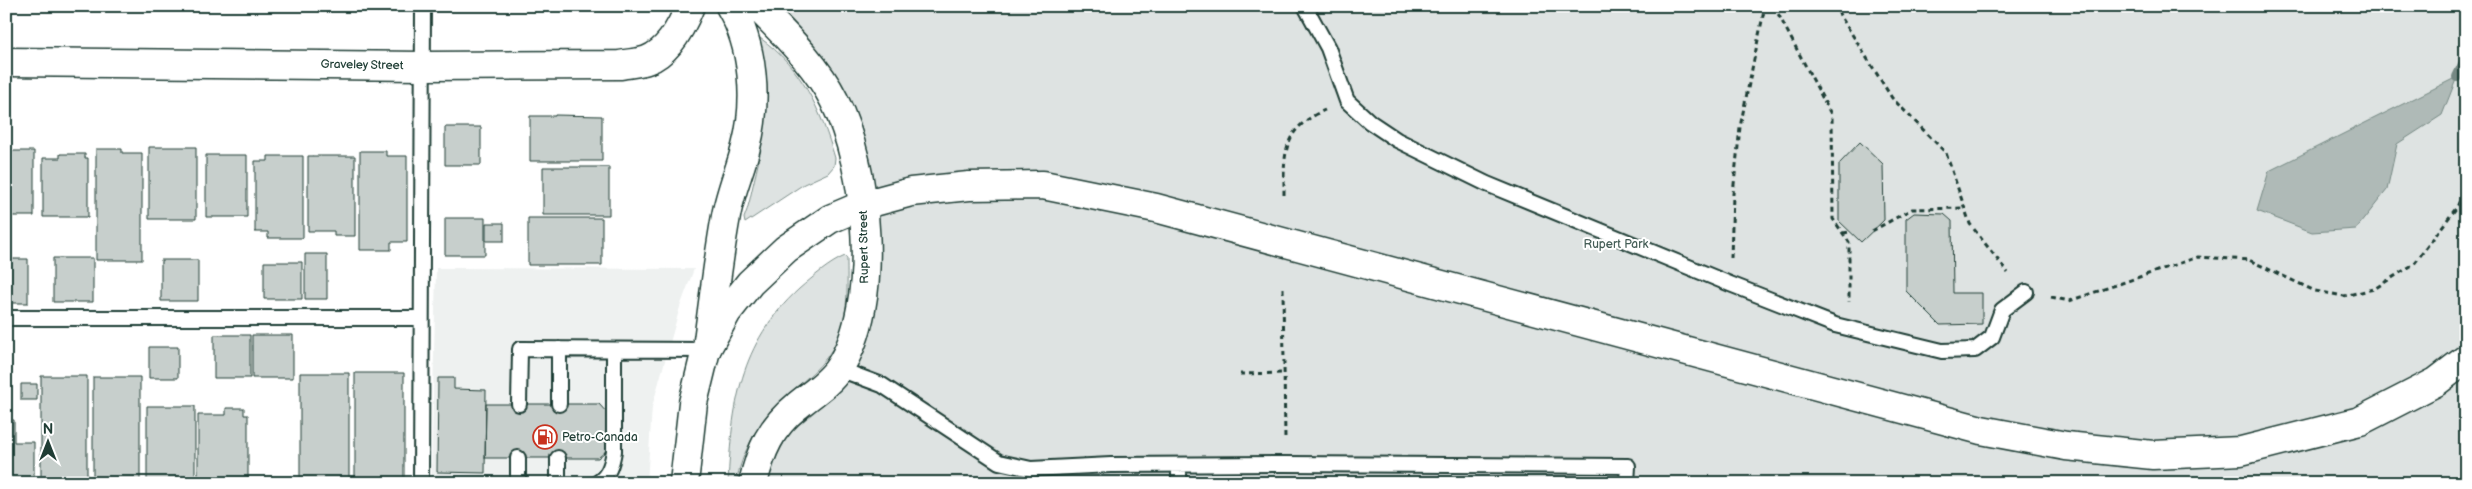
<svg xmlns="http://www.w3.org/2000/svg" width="2472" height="489" font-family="'Balsamiq Sans',sans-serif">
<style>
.built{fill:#eef1f0}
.green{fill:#dee3e2;stroke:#7e908b}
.water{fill:#afbab7;stroke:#758883}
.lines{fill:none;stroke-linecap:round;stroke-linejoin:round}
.stream{stroke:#758883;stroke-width:10}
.building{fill:#c7cfcc;stroke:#1f3d34}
.lane-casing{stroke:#1f3d34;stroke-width:18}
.street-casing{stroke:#1f3d34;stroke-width:31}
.secondary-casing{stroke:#1f3d34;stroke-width:31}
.highway-casing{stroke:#1f3d34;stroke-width:31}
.path{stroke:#1f3d34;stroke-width:3;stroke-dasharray:5 4;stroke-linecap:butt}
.lane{stroke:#fff;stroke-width:14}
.street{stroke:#fff;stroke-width:28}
.secondary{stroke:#fff;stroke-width:28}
.highway{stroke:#fff;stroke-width:28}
.labels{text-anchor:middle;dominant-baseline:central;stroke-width:4;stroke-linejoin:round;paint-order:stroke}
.street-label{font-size:12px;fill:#1f3d34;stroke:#fff}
.park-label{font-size:12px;fill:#455e57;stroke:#fff}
.poi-label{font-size:12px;fill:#1f3d34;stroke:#fff;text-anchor:start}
</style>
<rect width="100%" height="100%" fill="#fff"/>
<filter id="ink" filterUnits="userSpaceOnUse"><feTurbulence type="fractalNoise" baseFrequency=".02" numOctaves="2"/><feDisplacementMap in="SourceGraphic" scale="10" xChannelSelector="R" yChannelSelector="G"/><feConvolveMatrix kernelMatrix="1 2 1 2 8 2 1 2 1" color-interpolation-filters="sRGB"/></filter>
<g filter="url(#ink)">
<path class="built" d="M436,268L694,269L680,307L652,407L647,483H431Z"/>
<path class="green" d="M768,6H2466V483H766L767,475L789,433L825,403L862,355L876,305L880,246L876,196L842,86L813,44Z
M760,38C802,67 821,111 835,158L834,166L828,173L804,184L745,223L744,218C749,207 751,193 754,181C767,131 767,90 758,39Z
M845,256L847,259C847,285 849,313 838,338C826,367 800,382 779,403C757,425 742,452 736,483H728C732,406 739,344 799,289C813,277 829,263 845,256Z"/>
<path class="water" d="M2457,77L2442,115L2397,144L2387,190L2356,229L2312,232L2257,211L2269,171Z"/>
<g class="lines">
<path class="stream" d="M2457,77L2466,58"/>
</g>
<path class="building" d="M555,115L602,116V161H530V116H555Z
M445,127H481V165H445Z
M1860,142L1883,164L1884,220L1861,242L1839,221V164Z
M6,145H10V151H34V216H6Z
M149,147H196V219H149Z
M96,149H122V153H142V260H96Z
M360,151H386V156H407V242H391V250H360Z
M60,154H85V158H88V217H43V158H60Z
M206,155H247V217H206Z
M268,156H303V238H268V232H255V161H268Z
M308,156H355V236H334V231H308Z
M543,167H609V215H543Z
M1914,213L1944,214L1952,221L1953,293H1982V324L1940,325L1906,291V219Z
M445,218H485V255H445Z
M528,218H602V265H528Z
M486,223H504V241H486Z
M305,254H327V299H305Z
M53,258H93V302H53Z
M6,259H28V303H6Z
M161,260H198V301H161Z
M264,262H302V299H264Z
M214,335H250V378H214Z
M252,335H293V378H252Z
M149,347H178V378H149Z
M300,373H349V483H300Z
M355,373H404V483H355Z
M41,376H87V483H41Z
M93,377H140V483H93Z
M438,378H454V389L486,390L485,473L437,472Z
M21,384H37V400H21Z
M486,404H599L608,414V446L605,452L598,458H485Z
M147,406H195V483H147Z
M226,408H244V415H248V483H198V415H226Z
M6,420H14V442H34V483H6Z"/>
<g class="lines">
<g class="lane-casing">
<path id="lane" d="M1305,6L1328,48L1347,101L1370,122L1397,140L1487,184L1730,284L1835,325L1942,351L1975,350L1992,337L2002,310L2026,292
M6,318H421
M839,369L882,385L999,462L1031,469L1111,465L1285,464L1628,466L1627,483
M519,404L520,349L706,350
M559,404V349
M518,458V483
M558,458V483
M1179,465V483
M421,483L423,6
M597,483C609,476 612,463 614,451V350"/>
</g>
<g class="street-casing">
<path id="street" d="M6,62L423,66L620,65C629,63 639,63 647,60C669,52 682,26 690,6
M707,348C713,304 718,260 726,216C730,193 740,170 746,147C758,102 754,46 730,6
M753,483C761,450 770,428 797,406C811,394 829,384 839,368C882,303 868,167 834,100C816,64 785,35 757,6"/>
</g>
<g class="secondary-casing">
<path id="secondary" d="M684,483L693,403L706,350"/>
</g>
<g class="highway-casing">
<path id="highway" d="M706,350L727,312L750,283L786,249L830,219L863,205L911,192L969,186L1043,185L1156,208L1981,430L2066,446L2153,455L2241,451L2360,421L2436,382L2466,359"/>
</g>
<path class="path" d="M1774,6L1832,116L1833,219L1849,242V302
M1830,6L1838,12L1892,98L1946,153L1970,224L2008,273
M1284,195C1284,153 1282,129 1325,110
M1872,231L1912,209L1965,208
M1843,233L1850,232
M1731,258L1733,194L1740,127L1765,6
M1283,288L1285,440
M2051,297L2069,301L2198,257L2249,260L2315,291L2344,296L2374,289L2414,264L2457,207L2466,187
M1240,374L1284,373"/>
<use href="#lane" class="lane"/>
<use href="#street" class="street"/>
<use href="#secondary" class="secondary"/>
<use href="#highway" class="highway"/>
</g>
</g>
<defs>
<g id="fuel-ring" transform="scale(1.25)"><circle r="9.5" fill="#fff" stroke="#c8321e" stroke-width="1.5"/><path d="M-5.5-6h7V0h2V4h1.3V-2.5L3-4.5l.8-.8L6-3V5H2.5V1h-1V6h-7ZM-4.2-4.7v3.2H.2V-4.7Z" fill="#c8321e"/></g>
</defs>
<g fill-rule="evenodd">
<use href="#fuel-ring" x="545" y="437"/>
</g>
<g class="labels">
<g class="street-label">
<text transform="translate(362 65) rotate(1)">Graveley Street</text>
<text transform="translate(864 247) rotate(-91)">Rupert Street</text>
</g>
<g class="park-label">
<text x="1616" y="244">Rupert Park</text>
</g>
<g class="poi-label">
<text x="562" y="437">Petro-Canada</text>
</g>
</g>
<rect width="2472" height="489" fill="none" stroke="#fff" stroke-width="25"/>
<rect x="12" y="12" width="2447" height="464" fill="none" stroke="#1f3d34" stroke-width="2" filter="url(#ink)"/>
<g transform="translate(48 442)" stroke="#ffffff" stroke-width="4" paint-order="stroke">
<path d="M0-4L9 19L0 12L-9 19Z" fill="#1f3d34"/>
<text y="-8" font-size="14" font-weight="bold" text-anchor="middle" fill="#1f3d34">N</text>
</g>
</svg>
